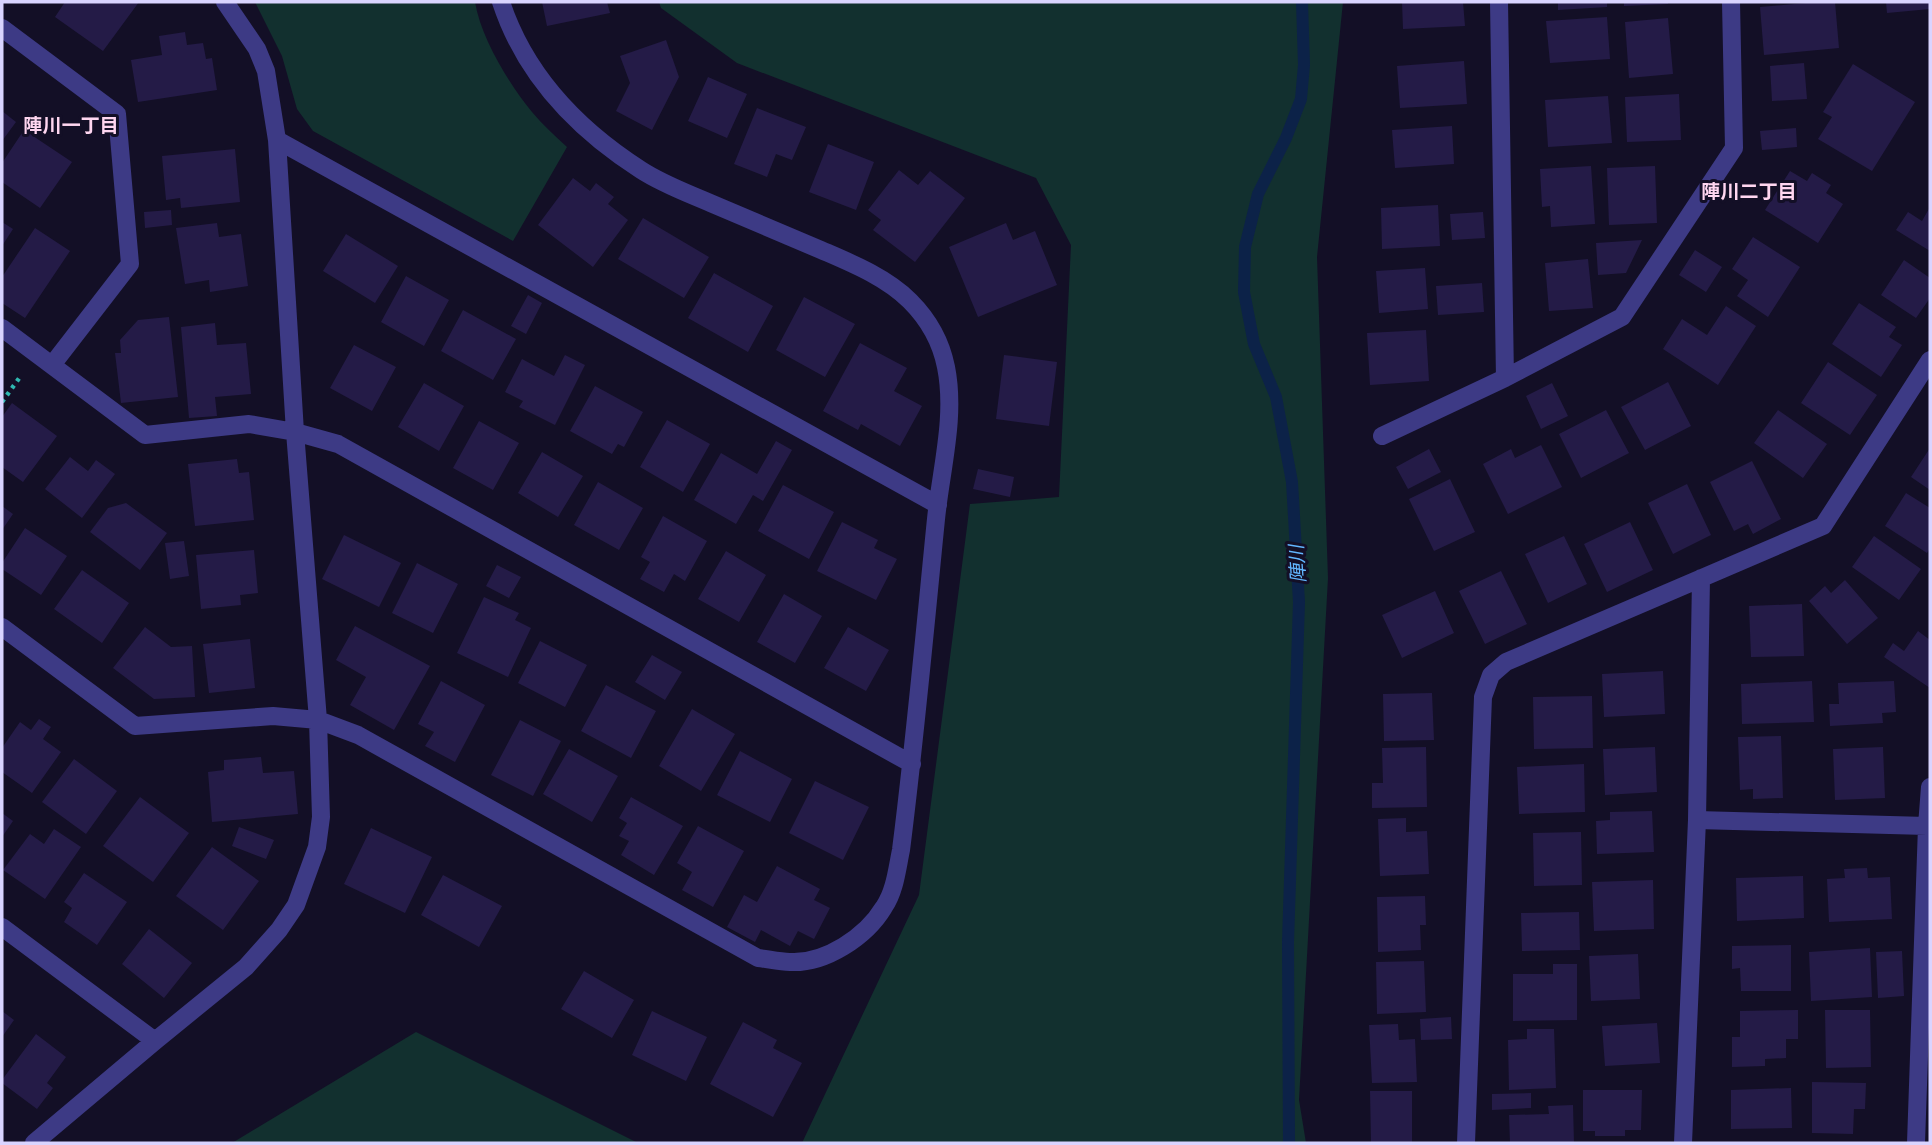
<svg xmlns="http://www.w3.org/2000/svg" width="1932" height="1145" font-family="'PT Sans','Noto Sans JP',sans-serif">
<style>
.green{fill:#12302f}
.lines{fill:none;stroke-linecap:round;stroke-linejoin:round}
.stream{stroke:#0c2248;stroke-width:12}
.building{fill:#241b47}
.path{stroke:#2fb8b0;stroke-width:4.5;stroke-dasharray:3.5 5;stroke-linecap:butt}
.minor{stroke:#3d3a85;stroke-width:18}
.labels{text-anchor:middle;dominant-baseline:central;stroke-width:6;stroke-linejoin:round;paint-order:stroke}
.neighbourhood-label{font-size:19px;font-weight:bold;fill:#ffd6f0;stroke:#130f26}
.water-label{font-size:19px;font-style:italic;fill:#62b6ff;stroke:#130f26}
</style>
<rect width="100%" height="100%" fill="#130f26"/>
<path class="green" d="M255,2H475C481,38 509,84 532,112C543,125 555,136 567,147L513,241L313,131L297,109L282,56Z
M659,2H1343L1317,257L1328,578L1299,1100L1306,1143H802L919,895L970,504L1059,497L1071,245L1036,178L737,63L661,8Z
M416,1032L638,1143H232Z"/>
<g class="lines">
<path class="stream" d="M1289,1143L1288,942L1299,602L1292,482L1276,397L1254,344L1244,292L1245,247L1258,194L1286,138L1301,99L1304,65L1302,2"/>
</g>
<path class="building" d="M65,2H139L103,51L55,17Z
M542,2H607L610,13L547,26Z
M1402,2H1463L1465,26L1403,29Z
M1558,2H1607V7L1558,10Z
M1624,2H1668V4L1624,6Z
M1816,2H1835L1839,48L1764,55L1760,7Z
M1886,2H1930V9L1887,13Z
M1607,17L1610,59L1550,63L1546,21Z
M1668,18L1673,74L1629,78L1625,22Z
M185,32L187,45L203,43L206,59L212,58L217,90L138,102L131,60L162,55L159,36Z
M666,40L679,77L652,130L616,111L630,83L620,56Z
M1464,61L1467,104L1400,108L1397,66Z
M1804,63L1807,99L1772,101L1770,66Z
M1853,64L1915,102L1872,171L1818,139L1832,117L1823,112Z
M708,77L747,94L727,138L688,121Z
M1679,94L1681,140L1627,142L1625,97Z
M1608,96L1612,143L1548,147L1545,100Z
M757,108L806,127L792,160L776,154L767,177L734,164Z
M2,111L16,122L2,141Z
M1452,126L1454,164L1395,168L1392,130Z
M1796,128L1797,147L1762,150L1760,131Z
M24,130L72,162L40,208L2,182V163Z
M828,144L874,162L856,210L809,192Z
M235,149L240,202L181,208L180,198L166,200L162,156Z
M1591,166L1595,224L1551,227L1550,206L1542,207L1540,169Z
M1655,166L1657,223L1609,225L1607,168Z
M899,170L918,185L930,171L965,198L915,262L873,230L881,220L868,210Z
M1790,171L1807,181L1812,173L1831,185L1826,193L1843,204L1818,243L1765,210Z
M573,178L590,191L596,183L614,197L608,204L628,220L593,267L538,225Z
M1438,205L1440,246L1382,249L1381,208Z
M1930,207V251L1896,230L1908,212L1922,221Z
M171,210L172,225L145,228L144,212Z
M1483,212L1485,238L1452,240L1450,214Z
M643,218L709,257L684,298L618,259Z
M2,222L13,229L2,246Z
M217,223L219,237L241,234L248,286L210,292L209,280L185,284L176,228Z
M1006,223L1013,240L1035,231L1057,285L978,317L949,247Z
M35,228L70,251L25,318L2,303V277Z
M346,234L398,266L375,303L323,271Z
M1753,237L1800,267L1768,317L1737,296L1748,280L1732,269Z
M1642,240L1626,273L1598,275L1596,243Z
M1695,250L1722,267L1706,292L1679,275Z
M1588,259L1593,308L1549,311L1545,263Z
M1904,260L1930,278V298L1916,318L1881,295Z
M1425,268L1428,309L1379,313L1376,271Z
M714,273L773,306L748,352L688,318Z
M406,276L449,300L424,346L381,322Z
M1482,283L1484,312L1438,315L1436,286Z
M528,295L542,303L526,334L511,326Z
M804,297L855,324L825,377L776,350Z
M1859,303L1896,327L1889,337L1902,345L1881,377L1832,344Z
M1726,306L1756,326L1718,385L1663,349L1682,319L1707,335Z
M463,310L516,339L493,380L441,351Z
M169,317L178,397L121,403L115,353H121L120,340L138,320Z
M215,323L217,345L246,343L251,394L215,397L217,416L189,418L181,327Z
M1426,330L1429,381L1370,385L1367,333Z
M860,343L907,368L894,391L922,406L900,446L861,424L858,430L823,411Z
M354,345L396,367L372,411L330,388Z
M565,355L585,365L555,425L519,407L523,401L505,392L522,359L554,376Z
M1004,355L1057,362L1049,426L996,419Z
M1828,362L1877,395L1850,435L1801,403Z
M1668,382L1691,426L1645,450L1621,407Z
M424,383L464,406L439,451L398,427Z
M1552,383L1568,416L1541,429L1526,396Z
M595,386L643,412L624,447L618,444L612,454L570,431Z
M12,403L57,436L23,482L2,467V417Z
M1606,410L1629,453L1581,478L1559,434Z
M1778,410L1827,444L1803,478L1754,443Z
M667,420L710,444L683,492L640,467Z
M479,421L519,443L493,490L453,468Z
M776,441L792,450L763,501L753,495L736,524L694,500L721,453L757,474Z
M1541,445L1562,487L1508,514L1483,464L1511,449L1515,458Z
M1930,448V490L1911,477Z
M1429,449L1441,472L1408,489L1396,467Z
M542,452L583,476L558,517L518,493Z
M70,457L88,471L96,460L115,474L82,518L45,489Z
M237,459L239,473L249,472L254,520L195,526L188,464Z
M1752,461L1781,519L1753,534L1748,524L1734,531L1710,482Z
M978,469L1014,477L1010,497L973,489Z
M1450,479L1475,532L1434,551L1409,499Z
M598,482L643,508L619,550L574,525Z
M1687,484L1711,535L1673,554L1648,503Z
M783,485L834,512L809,559L758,531Z
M1906,493L1930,508V548L1927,553L1885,526Z
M126,503L167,533L140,570L90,532L108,508Z
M2,506L13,514L2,530Z
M663,516L707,541L685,581L674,574L664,592L640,579L650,562L641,557Z
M842,522L878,540L874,548L897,559L876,600L817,571Z
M1630,522L1653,570L1607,592L1584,544Z
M25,528L67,556L41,595L2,569V563Z
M344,535L401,563L379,607L322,579Z
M1564,536L1587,584L1548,603L1525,554Z
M1874,536L1921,569L1899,600L1852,567Z
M184,541L189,576L170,579L165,543Z
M254,550L258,593L240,595L241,605L201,609L196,555Z
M726,551L766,575L739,622L698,599Z
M417,563L458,584L433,633L392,613Z
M497,565L521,577L509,598L486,586Z
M82,570L129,603L102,643L54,609Z
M1501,571L1527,624L1485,644L1459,591Z
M1845,580L1878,618L1847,644L1809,601L1825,586L1831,593Z
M1435,591L1454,633L1402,658L1382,615Z
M784,594L822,616L795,663L757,642Z
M484,597L519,613L515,620L531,628L508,677L457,653Z
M1802,604L1804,656L1751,657L1749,606Z
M355,626L430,666L394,730L350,705L366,677L336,660Z
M145,627L171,647L192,646L195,697L154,699L113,668Z
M848,627L889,650L866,691L824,668Z
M1918,631L1930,640V688L1884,657L1893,643L1904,651Z
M250,639L255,688L209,693L203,644Z
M540,641L587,665L565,707L518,683Z
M652,655L682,672L665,700L635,682Z
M1663,671L1665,714L1604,717L1602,674Z
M441,681L485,705L455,762L425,746L434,732L418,724Z
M1812,681L1814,722L1742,724L1741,684Z
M1894,681L1896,712L1882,713L1883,723L1830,726L1829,704H1839L1838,683Z
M606,685L656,711L631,758L581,731Z
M1432,693L1434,740L1384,741L1383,694Z
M1592,696L1593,748L1534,749L1533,697Z
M692,709L735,734L701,791L659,766Z
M39,719L51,727L43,739L61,752L32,793L2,772V748L20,722L31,730Z
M520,720L561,741L533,796L491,775Z
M1781,736L1783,798L1753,799V789L1740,790L1738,737Z
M1426,747L1427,807L1372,808V783H1383L1382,748Z
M1655,747L1657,792L1605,795L1603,749Z
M1883,747L1885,798L1835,800L1833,749Z
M569,749L618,776L592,822L543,794Z
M740,751L792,779L770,822L717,795Z
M261,757L263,773L294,771L298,814L212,822L208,772L224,770V760Z
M74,759L117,791L86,834L42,802Z
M1584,764L1585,812L1519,814L1517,767Z
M815,781L869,807L843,860L789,833Z
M140,797L189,833L153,882L103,846Z
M631,797L683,826L654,875L621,855L629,841L619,836L627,823L619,818Z
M1652,811L1654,852L1597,854L1596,821L1610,820V812Z
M2,813L13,821L2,837Z
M1406,818V832L1427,831L1429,874L1380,876L1378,819Z
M698,826L744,851L713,907L682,890L692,872L677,863Z
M239,827L274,840L266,859L232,846Z
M371,828L432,857L405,913L344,884Z
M54,829L81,847L45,899L3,870L30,834L44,844Z
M1581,832L1582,885L1534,886L1533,833Z
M212,847L259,881L223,930L176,896Z
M777,866L820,889L814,900L830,908L814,939L798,931L790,946L761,930L755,942L727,927L744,895L757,902Z
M1867,868L1868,878L1890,877L1892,919L1829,922L1827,879L1845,878L1844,869Z
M84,873L127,902L97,945L64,922L72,908L64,902Z
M443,875L502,906L479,947L421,915Z
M1803,876L1804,918L1737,921L1736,878Z
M1653,880L1654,929L1594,931L1592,882Z
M1425,896L1426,925H1420L1421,950L1378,952L1377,897Z
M1579,912L1580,950L1522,951L1521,913Z
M149,929L192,963L164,998L122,964Z
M1791,945V991H1741L1740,968L1732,969V946Z
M1870,948L1872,997L1811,1001L1809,952Z
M1902,951L1904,996L1878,998L1876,952Z
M1638,954L1640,999L1591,1001L1589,956Z
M1424,961L1426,1012L1377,1014L1376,962Z
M1553,964H1577V1020L1513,1021V974H1553Z
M584,971L634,1000L612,1038L561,1009Z
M1798,1010V1039H1786V1058L1765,1059V1066L1732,1067V1037H1740V1011Z
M1825,1010H1870L1871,1067L1826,1068Z
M2,1011L14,1020L2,1037Z
M652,1011L707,1037L686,1081L632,1055Z
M1451,1017L1452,1039L1421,1040L1420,1019Z
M743,1022L777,1040L773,1048L802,1063L773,1117L710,1084Z
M1657,1023L1660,1063L1605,1066L1602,1026Z
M1398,1024L1399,1040L1415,1039L1417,1082L1372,1083L1369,1025Z
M1527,1029H1554L1556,1088L1509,1090L1508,1040L1527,1039Z
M36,1034L66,1057L47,1083L53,1088L37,1109L2,1083V1080Z
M1812,1082L1866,1083L1865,1109H1854L1853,1134L1812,1133Z
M1791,1088L1792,1128L1731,1129V1090Z
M1583,1090H1642L1641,1130H1625V1136H1595V1131H1583Z
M1370,1091H1412V1143H1371Z
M1531,1093V1108L1492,1110V1094Z
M1573,1105L1574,1143H1510L1509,1115L1549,1114L1548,1106Z"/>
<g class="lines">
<path class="path" d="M2,402L20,377"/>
<path class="minor" d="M1499,2L1505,378
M2,28L117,114L130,264L52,365
M277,140L938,505
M2,328L145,435L249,424L295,432L338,444L912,764
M1382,436L1505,378L1622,317L1734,148L1731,2
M2,627L135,726L273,716L318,720L358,735L758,958C768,959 779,962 790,962C825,964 866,937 884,907C895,891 897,869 901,850C915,740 925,629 936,519C941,469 956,417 946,367C941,342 928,319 910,301C886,277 851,263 821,250C785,235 750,220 715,205C690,194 664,185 641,170C577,129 525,75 501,2
M1697,820L1927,826
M2,927L155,1041
M34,1143L155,1041L246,967L279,930L296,905L317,847L321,817L318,720L295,432L277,140L266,71L257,49L225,2
M1466,1143L1483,697L1491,675L1506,662L1823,526L1930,360
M1683,1143L1697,820L1701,578
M1916,1143L1927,826L1930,787"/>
</g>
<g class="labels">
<g class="neighbourhood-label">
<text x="71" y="125">陣川一丁目</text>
<text x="1749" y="191">陣川二丁目</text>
</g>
<g class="water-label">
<text transform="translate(1297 564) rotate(-94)">陣川</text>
</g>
</g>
<rect width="1932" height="1145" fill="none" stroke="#d9d4ff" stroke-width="7"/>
</svg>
